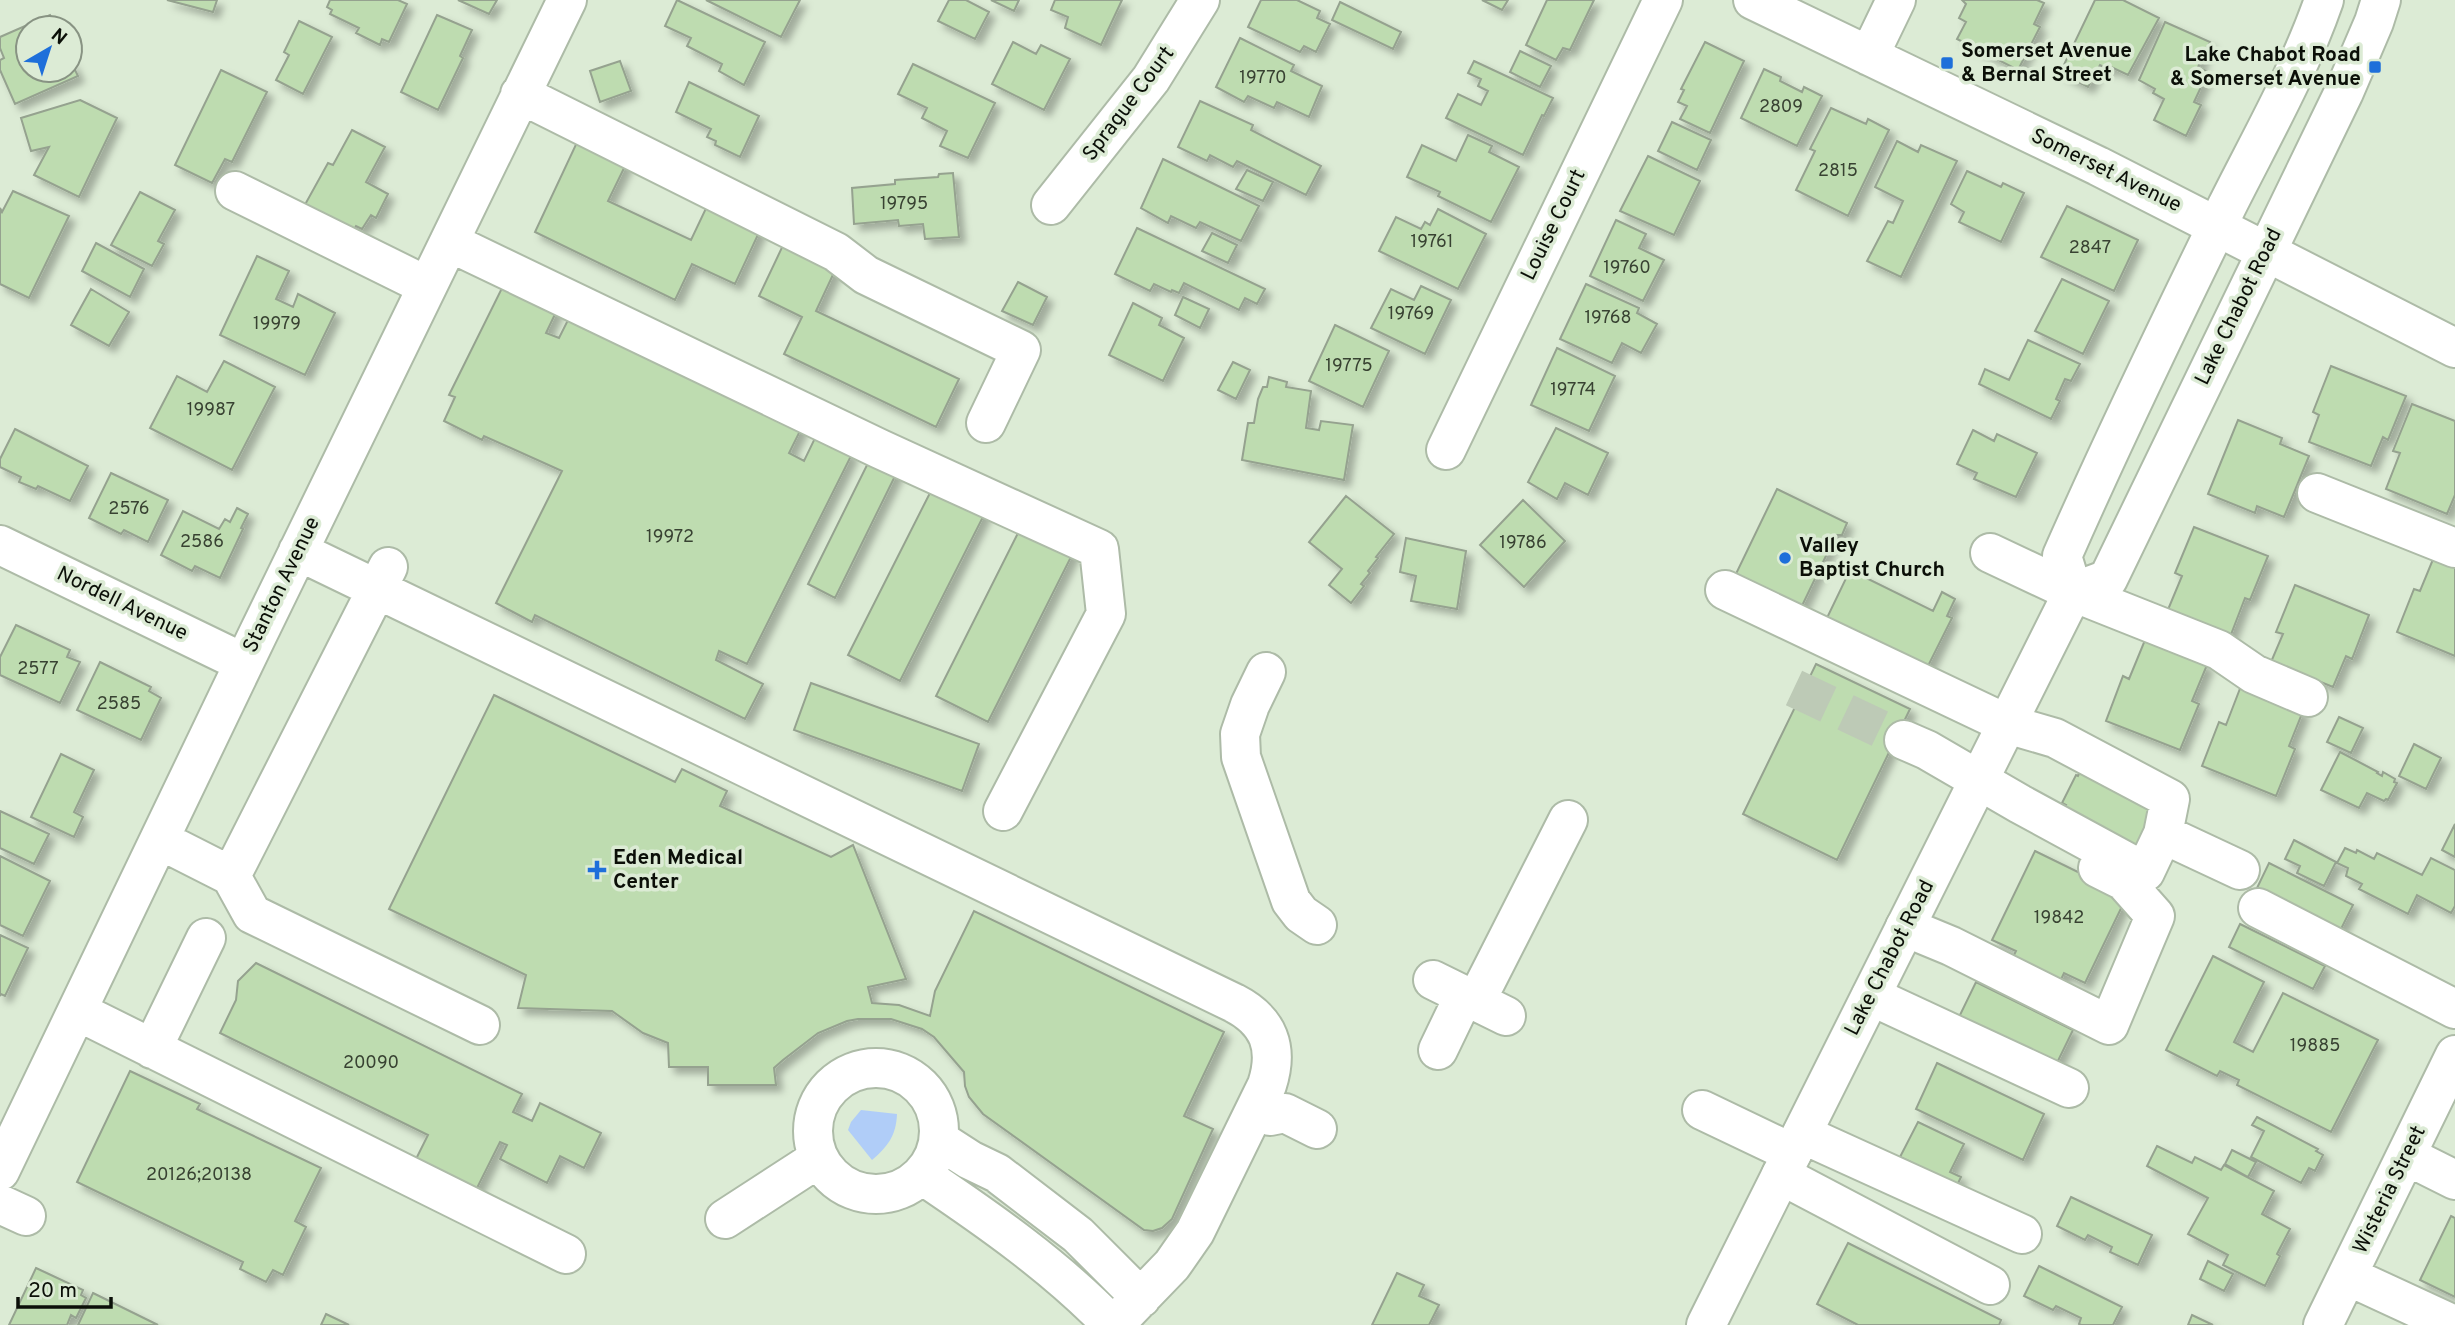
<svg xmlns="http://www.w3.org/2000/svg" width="2455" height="1325" font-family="Overpass,sans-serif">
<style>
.water{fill:#b0cdf8}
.building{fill:#bedcb0;stroke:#95a28f;stroke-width:2;filter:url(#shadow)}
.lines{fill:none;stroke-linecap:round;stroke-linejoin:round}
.minor-tunnel{stroke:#bdcab6;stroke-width:38;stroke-dasharray:38 19;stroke-linecap:butt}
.minor-casing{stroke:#adbba7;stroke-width:42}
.major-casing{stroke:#adbba7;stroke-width:42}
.minor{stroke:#fff;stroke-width:38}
.major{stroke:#fff;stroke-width:38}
.poi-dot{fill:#1e6fda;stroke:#dcebd5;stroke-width:2.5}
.labels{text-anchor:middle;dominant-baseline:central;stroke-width:7;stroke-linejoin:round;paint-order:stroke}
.number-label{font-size:18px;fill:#384232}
.poi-label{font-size:21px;font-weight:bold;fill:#0b0f08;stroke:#dcebd5;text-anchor:start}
.street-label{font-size:21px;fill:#0b0f08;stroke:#dcebd5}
</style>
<defs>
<filter id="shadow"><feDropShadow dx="6" dy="6" stdDeviation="3.5" flood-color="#0004"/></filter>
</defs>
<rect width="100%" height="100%" fill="#dcebd5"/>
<path class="water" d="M861,1110L897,1114C896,1136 888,1146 872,1160L848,1130L851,1122Z"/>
<path class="building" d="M167,0H217L213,12Z
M330,0H398L407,4L389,42L382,39L380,45L356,33L359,28L330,14L332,10L327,7Z
M458,0H497L489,14Z
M677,0L765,42L744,85L719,71L722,64L687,46L691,38L665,26Z
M706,0H800L781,37Z
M949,0H966L989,12L975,39L938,21Z
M991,0H1019L1014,11Z
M1055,0H1122L1101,45L1065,28L1068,17L1051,10Z
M1261,0H1297L1320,11L1317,18L1330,24L1316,52L1304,46L1300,52L1248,27Z
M1482,0H1508L1502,10Z
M1547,0H1594L1570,50L1563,48L1556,60L1526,45Z
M2037,0L2044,3L2034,24L2040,27L2018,70L1957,39L1966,22L1959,18L1966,4L1962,0Z
M2095,0H2123L2159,18L2128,75L2111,67L2110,70L2100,65L2088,87L2060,73Z
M1340,2L1401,32L1393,49L1332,20Z
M50,15L56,28H28V70H70V60L78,76L15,104L0,70V60L4,58L0,48V37Z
M437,15L472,30L460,56L463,58L438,110L401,92Z
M299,21L332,37L303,94L276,80L289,55L284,52Z
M2165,22L2210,42L2198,67L2208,72L2194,102L2201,105L2186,136L2154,120L2164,99L2153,93L2155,89L2139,80Z
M1240,38L1294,65L1291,71L1322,86L1309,117L1277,102L1274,108L1248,96L1244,102L1216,87Z
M1013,42L1036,54L1041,45L1070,59L1044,110L992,84Z
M1705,42L1744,61L1710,133L1680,119L1687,106L1678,102L1684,90L1681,89Z
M1520,51L1551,66L1540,87L1510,72Z
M620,61L631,91L600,102L590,71Z
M1474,61L1553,98L1544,116L1542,115L1523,155L1446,118L1458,94L1481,105L1488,91L1478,86L1481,79L1468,73Z
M913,64L995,103L968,158L940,146L947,131L922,118L927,108L898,94Z
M1764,69L1781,77L1780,81L1802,92L1804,87L1822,96L1797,146L1741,118Z
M221,70L267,92L232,162L225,159L212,183L175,165Z
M689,82L759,116L740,157L715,145L716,141L707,137L711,129L676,112Z
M80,100L117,118L79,197L34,175L49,147L31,151L21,118Z
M1200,101L1253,125L1251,130L1321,166L1306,195L1237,161L1233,167L1210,155L1207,161L1178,147Z
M1831,108L1866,124L1868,119L1889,130L1848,216L1796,190L1815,151L1810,149Z
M1672,122L1711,140L1697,170L1658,151Z
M352,130L385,147L366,182L388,194L376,218L371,215L362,229L356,226L351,236L302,210L328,163L333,165Z
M1468,135L1492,146L1489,152L1519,167L1491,222L1438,196L1440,192L1407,177L1422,145L1456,161Z
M579,138L627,162L608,201L691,240L709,202L762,226L735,284L692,264L675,300L535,232Z
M1897,141L1918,152L1921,145L1957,161L1901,277L1867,261L1888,221L1893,223L1903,201L1875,187Z
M1648,156L1700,181L1674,235L1620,211Z
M1163,159L1259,206L1241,241L1200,222L1196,228L1171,216L1168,223L1141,208Z
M1247,170L1273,182L1263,201L1236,189Z
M1967,171L2001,187L2003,183L2024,193L2001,242L1959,222L1964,212L1951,204Z
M953,173L959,237L925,239L923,224L899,226L898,220L854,224L852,188L895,184V180L938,177L939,174Z
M13,191L69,216L29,298L0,284V208L2,212Z
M140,192L175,210L158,241L164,244L152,266L111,245Z
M2067,206L2138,240L2114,291L2041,257Z
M1438,209L1486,234L1458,289L1379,251L1396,217L1421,229L1425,222L1430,225Z
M1616,220L1646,234L1639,248L1664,260L1643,301L1590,276Z
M1137,228L1265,289L1257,304L1245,298L1239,310L1184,283L1179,293L1172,290L1171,292L1154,284L1150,291L1115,274Z
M1212,233L1237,245L1228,263L1202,251Z
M786,239L838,264L816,311L959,379L936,427L784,354L802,317L759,296Z
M96,243L144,269L130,297L82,271Z
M257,256L289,271L276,299L293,307L298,294L335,313L305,375L220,335Z
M2062,279L2109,301L2083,354L2035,331Z
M505,282L558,308L546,333L559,338L572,312L803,425L789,453L804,461L816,436L852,454L747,664L719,651L716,660L763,684L745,719L535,615L532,622L496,603L562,471L484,436L482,440L444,421L455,397L449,395Z
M1018,282L1047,297L1033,325L1002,311Z
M1586,284L1639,308L1637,313L1657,324L1641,353L1622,343L1612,363L1560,339Z
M1421,286L1451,300L1425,354L1371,328L1391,289L1414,300Z
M91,289L129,312L109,346L71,325Z
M1183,297L1209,309L1200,328L1175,315Z
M1133,303L1162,318L1159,325L1184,338L1163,381L1109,355Z
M1335,325L1389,351L1363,407L1309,381Z
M2028,340L2080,364L2071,381L2065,379L2056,399L2060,401L2051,419L1979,384L1985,369L2009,380Z
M1557,348L1615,376L1589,431L1531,405Z
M224,361L275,387L232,470L150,428L177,376L207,392Z
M1233,362L1250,370L1236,399L1218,390Z
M2331,366L2406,396L2388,440L2383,437L2371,466L2309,442L2319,415L2313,412Z
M1269,377L1287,382L1286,387L1311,391L1306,428L1319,430L1321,421L1353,425L1344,480L1242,460L1248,423H1254L1258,399L1263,387H1267Z
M2412,404L2455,421V495L2447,514L2386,489L2400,453L2393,451Z
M2238,420L2282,438L2280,444L2309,456L2284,517L2257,506L2255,513L2208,494Z
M1556,428L1608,453L1588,495L1565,483L1557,499L1528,482Z
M15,429L88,466L70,501L38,486L36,489L19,482L21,477L0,467V459Z
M1973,430L1994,441L1997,434L2037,453L2016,497L1974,479L1977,473L1957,464Z
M871,457L898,470L835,598L808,584Z
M111,473L168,500L148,542L124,530L121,534L89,518Z
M935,483L987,509L900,681L848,655Z
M1777,489L1847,523L1842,535H1836L1799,612L1733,580Z
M1346,496L1394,534L1376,557L1378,558L1368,571L1370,573L1361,584L1364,586L1351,603L1329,585L1342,569L1309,542Z
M1523,500L1565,541L1524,587L1480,545Z
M237,508L248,514L241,528L243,529L220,578L195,566L192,571L161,555L183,511L219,529L225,519L230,522Z
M1023,523L1075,549L988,722L936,696Z
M2194,527L2268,556L2250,600L2245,598L2230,637L2167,612L2182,576L2175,573Z
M1406,538L1466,551L1457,609L1411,601L1416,576L1400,572Z
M2436,552L2455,560V656L2397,632L2414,589L2420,591Z
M1850,570L1933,611L1942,592L1955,599L1947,616L1952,618L1925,672L1825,622Z
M2295,585L2369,615L2352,659L2346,656L2333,687L2271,662L2283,634L2276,632Z
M16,625L70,650L67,657L80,662L60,703L0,675V657Z
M2145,640L2207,665L2192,701L2199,704L2180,750L2106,721L2123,676L2129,679Z
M100,662L151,687L149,691L161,698L141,740L77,710Z
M1816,664L1910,709L1837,860L1743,814Z
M811,683L979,744L962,791L794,730Z
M2241,686L2303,711L2289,746L2295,749L2276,796L2202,766L2219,722L2226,725Z
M494,695L675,782L682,769L727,791L720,806L831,857L853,845L906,979L868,987L872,1003L899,1005L930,1016L935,991L974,911L1224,1032L1184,1116L1213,1129L1172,1219L1162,1228L1153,1231L1144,1230L983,1114L969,1097L965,1086L964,1072L934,1037L922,1029L891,1019H858L847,1021L818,1033L783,1060L774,1068L776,1085H708V1067H669L668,1043L643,1033L612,1011L518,1008L526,975L389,909Z
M2339,717L2363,728L2351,753L2327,742Z
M2414,744L2441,758L2426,789L2399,776Z
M2340,752L2378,772L2377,773L2382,776L2383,772L2395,779L2394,782L2397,783L2388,800L2386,799L2384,801L2367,793L2359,808L2321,790Z
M61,754L94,770L74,812L83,817L74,837L31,817Z
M2085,762L2160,809L2129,858L2063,811L2066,805L2062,803L2076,775L2078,776Z
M0,811L49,834L34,864L0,848Z
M2455,824V857L2442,850Z
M2294,840L2336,862L2324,886L2297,873L2300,866L2285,859Z
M2345,848L2356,853L2357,850L2374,859L2377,853L2422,875L2431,858L2455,870V906L2451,913L2417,895L2408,914L2359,889L2362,884L2346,876L2348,868L2337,863Z
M2035,851L2127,896L2085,983L2064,973L2055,992L2007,969L2016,951L1992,940Z
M0,856L50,881L23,936L0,925Z
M2269,863L2353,905L2341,929L2257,888Z
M2240,924L2325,966L2313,989L2229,947Z
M0,935L28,948L5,996L1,994L0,996Z
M2213,956L2264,982L2234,1042L2253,1052L2283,993L2378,1040L2331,1132L2237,1085L2239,1080L2220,1071L2217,1076L2166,1050Z
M256,963L522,1094L513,1112L532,1121L540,1103L601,1133L584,1168L560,1156L547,1183L500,1159L507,1145L500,1142L470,1202L410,1171L428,1135L220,1033L236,1000L238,981Z
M1976,982L2073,1030L2055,1067L1959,1017Z
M1937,1063L2044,1114L2023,1160L1916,1109Z
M130,1071L200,1104L197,1109L321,1168L295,1221L306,1227L283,1275L273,1270L266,1282L240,1269L243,1262L77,1182Z
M2257,1117L2318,1149L2316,1151L2323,1155L2315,1171L2309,1168L2301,1183L2251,1157L2264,1131L2252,1125Z
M1918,1122L1964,1144L1950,1172L1961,1177L1951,1198L1911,1162L1900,1157Z
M2157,1146L2192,1163L2195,1157L2221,1170L2224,1165L2274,1191L2262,1214L2290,1229L2277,1254L2280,1256L2265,1286L2223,1265L2228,1255L2188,1234L2208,1198L2147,1166Z
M2232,1150L2256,1162L2248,1177L2225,1164Z
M2071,1197L2152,1235L2138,1265L2110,1252L2112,1247L2088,1235L2085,1240L2057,1226Z
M2451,1216L2455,1218V1297L2420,1280Z
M1848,1243L2001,1320L1999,1325H1858L1817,1304Z
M2208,1261L2233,1274L2224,1291L2200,1279Z
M2039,1266L2122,1307L2113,1325H2081L2079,1324L2081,1318L2056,1306L2053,1310L2024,1296Z
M36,1268L83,1290L81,1295L86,1298L76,1318L71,1315L67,1325H9Z
M1397,1273L1424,1285L1419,1296L1439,1305L1429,1325H1372Z
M93,1293L158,1325H78Z
M326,1314L349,1325H321Z
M2192,1315L2213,1325H2188Z"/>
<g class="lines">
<path class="minor-tunnel" d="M1794,688L1904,740"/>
<g class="minor-casing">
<path id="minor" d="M1753,0L2098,166L2455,348
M1869,56L1896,0
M520,94L836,252L866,275L1021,350L986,423
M235,191L427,286
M1051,205L1151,79L1200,0
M449,242L880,449L1099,549L1106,614L1003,811
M1446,450L1663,0
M2317,493L2455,548
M0,545L244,663
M298,551L1234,1003C1269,1021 1279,1048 1267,1085L1195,1232L1172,1265L1114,1325
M1990,553L2073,592L2219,650L2254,674L2308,697
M1725,590L2007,724L2055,738L2170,799L2163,834L2145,872L2020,804L1927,750L1904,740
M1266,672L1250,705L1240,734L1241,757L1291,901L1301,914L1317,925
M2163,834L2240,870
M160,840L231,876L388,567
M231,876L252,914L480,1025
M2258,908L2455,1009
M1905,927L1951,946L2109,1025L2155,916L2124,881L2098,868
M1433,980L1506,1016
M1871,996L2069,1088
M1476,1001L1568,820
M77,1011L566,1254
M152,1049L206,938
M1438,1050L1464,996
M813 1131a63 63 0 1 1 126 0a63 63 0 1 1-126 0Z
M1256,1109L1270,1116L1285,1113L1317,1129
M1702,1110L1792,1153
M1802,1134L2022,1234
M939,1140L970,1160L997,1173L1078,1235L1141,1298
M2407,1156L2455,1180
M0,1171L257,636L567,0
M922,1175C989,1220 1056,1267 1112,1325
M1781,1175L1990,1285
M0,1204L26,1216
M725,1219L819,1158
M2348,1276L2454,1325
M2323,1325L2455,1055"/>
</g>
<g class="major-casing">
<path id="major" d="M2073,592L2062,556C2114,438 2170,322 2227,206C2261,138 2299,72 2324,0
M1706,1325L2073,592L2108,579L2344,92L2374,22L2381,0"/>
</g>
<use href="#minor" class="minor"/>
<use href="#major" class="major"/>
</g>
<g class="poi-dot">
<rect x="1940" y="56" width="14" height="14" rx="3.5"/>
<rect x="2368" y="60" width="14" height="14" rx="3.5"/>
<circle cx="1785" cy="558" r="7"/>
<path d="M593.5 859.5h7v7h7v7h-7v7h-7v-7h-7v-7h7z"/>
</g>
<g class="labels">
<g class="number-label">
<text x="1263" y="78">19770</text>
<text x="1781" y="107">2809</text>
<text x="1838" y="171">2815</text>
<text x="904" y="204">19795</text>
<text x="1432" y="242">19761</text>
<text x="2090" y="248">2847</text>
<text x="1627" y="268">19760</text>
<text x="1411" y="314">19769</text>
<text x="1608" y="318">19768</text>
<text x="277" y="324">19979</text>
<text x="1349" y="366">19775</text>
<text x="1573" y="390">19774</text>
<text x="211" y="410">19987</text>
<text x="129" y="509">2576</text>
<text x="670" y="537">19972</text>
<text x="202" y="542">2586</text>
<text x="1523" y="543">19786</text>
<text x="38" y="669">2577</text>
<text x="119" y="704">2585</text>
<text x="2059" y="918">19842</text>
<text x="2315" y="1046">19885</text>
<text x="371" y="1063">20090</text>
<text x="199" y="1175">20126;20138</text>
</g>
<g class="poi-label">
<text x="1961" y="51">Somerset Avenue<tspan x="1961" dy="24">&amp; Bernal Street</tspan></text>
<text x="2361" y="55" text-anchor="end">Lake Chabot Road<tspan x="2361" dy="24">&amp; Somerset Avenue</tspan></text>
<text x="1799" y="546">Valley<tspan x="1799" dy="24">Baptist Church</tspan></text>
<text x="613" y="858">Eden Medical<tspan x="613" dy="24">Center</tspan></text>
</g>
<g class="street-label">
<text transform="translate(1129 104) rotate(-53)">Sprague Court</text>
<text transform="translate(2106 171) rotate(26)">Somerset Avenue</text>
<text transform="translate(1554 225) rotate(-64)">Louise Court</text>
<text transform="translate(2239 307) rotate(-64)">Lake Chabot Road</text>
<text transform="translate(282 585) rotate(-64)">Stanton Avenue</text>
<text transform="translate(122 604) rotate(26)">Nordell Avenue</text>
<text transform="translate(1890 958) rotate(-63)">Lake Chabot Road</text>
<text transform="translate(2390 1190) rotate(-64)">Wisteria Street</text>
</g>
</g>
<g transform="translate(49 49) rotate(39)"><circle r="33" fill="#dcebd5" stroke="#889383" stroke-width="2"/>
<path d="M0-5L12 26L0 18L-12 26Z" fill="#1e6fda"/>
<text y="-10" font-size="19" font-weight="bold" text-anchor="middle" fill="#0b0f08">N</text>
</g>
<path d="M18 1297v10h93v-10" fill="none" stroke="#0b0f08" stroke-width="3.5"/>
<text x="28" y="1297" font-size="21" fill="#0b0f08" stroke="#dcebd5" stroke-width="5" paint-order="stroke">20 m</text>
</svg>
